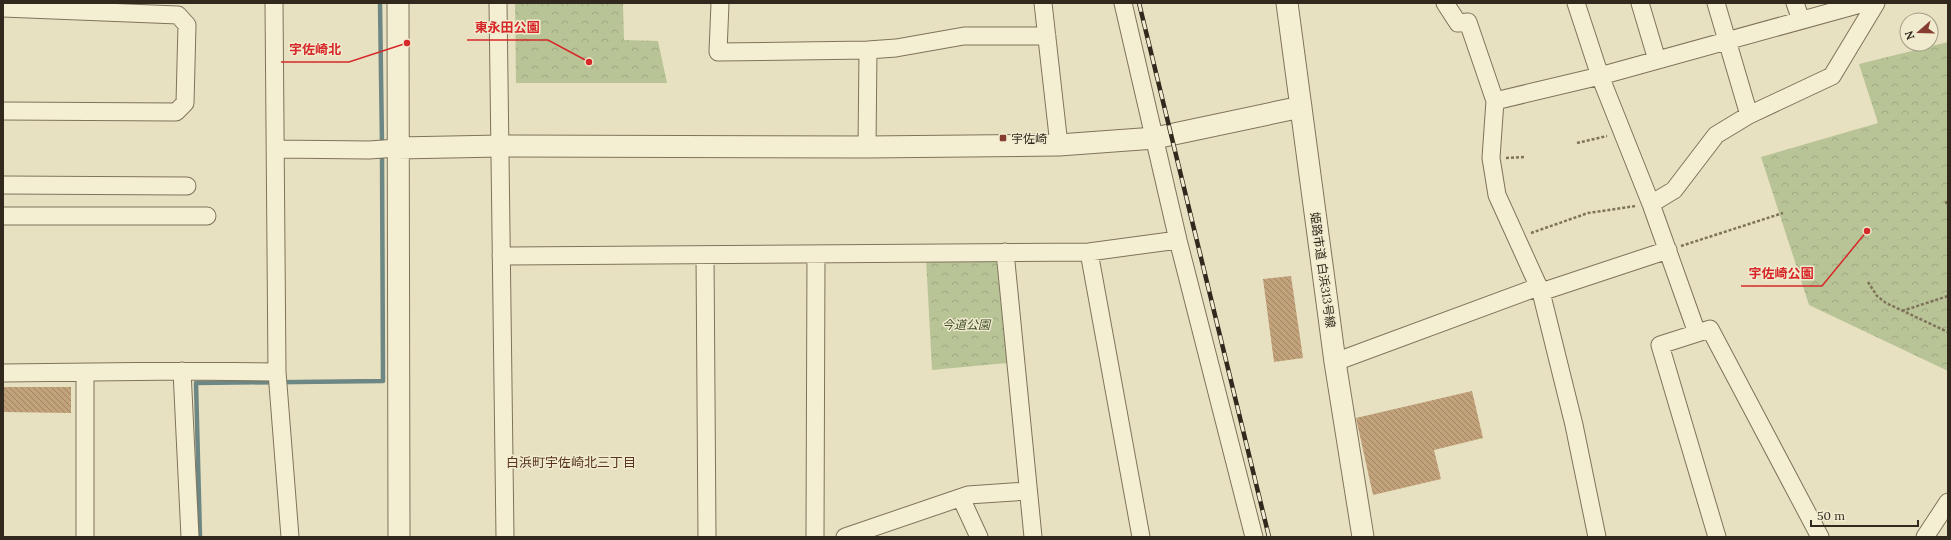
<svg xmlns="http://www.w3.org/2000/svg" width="1951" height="540" font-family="Lora,'Noto Sans JP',serif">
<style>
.park{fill:url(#park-crowns)}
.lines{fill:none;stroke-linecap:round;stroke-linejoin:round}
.stream{stroke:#6c8784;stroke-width:4.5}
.building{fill:url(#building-back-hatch)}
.minor-casing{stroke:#7f735b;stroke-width:19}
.tertiary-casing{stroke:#7f735b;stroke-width:23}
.path{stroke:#7f735b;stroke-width:2.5;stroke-dasharray:3 2;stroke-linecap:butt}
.minor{stroke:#f4efd3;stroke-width:17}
.tertiary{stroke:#f4efd3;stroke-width:21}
.rail-casing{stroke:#31291d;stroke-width:4.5}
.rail{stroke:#f0ebcf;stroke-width:3;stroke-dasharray:9;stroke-linecap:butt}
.poi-dot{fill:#873c31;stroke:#f0ebcf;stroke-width:1.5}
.labels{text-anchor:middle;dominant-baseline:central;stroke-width:3;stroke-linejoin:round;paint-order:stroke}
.poi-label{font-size:12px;fill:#31291d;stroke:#f0ebcf;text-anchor:start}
.street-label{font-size:12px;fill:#31291d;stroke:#f0ebcf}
.park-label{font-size:12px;font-style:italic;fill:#3d4b26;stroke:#f0ebcf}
.neighbourhood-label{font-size:13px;fill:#583421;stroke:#f0ebcf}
.leader{fill:none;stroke:#d62828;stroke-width:1.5}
.callout-dot{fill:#d62828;stroke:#f0ebcf;stroke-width:1.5}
.callout-label{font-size:13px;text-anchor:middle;font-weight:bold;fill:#d62828;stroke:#f0ebcf;stroke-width:3;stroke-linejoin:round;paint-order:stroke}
</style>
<defs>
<pattern id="park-crowns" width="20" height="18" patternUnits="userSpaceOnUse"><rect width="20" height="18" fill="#b9c496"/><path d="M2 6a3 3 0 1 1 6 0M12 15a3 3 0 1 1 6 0" fill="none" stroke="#a0a881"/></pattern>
<pattern id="building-back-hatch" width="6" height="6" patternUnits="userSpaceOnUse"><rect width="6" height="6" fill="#c2a27b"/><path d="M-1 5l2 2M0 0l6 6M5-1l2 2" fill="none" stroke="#9e8464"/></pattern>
</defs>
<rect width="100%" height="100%" fill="#e8e1c1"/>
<path class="park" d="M515,3H623L624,40L658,41L667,83H516Z
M1948,42V371L1809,305L1761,157L1878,123L1859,64Z
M996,257L1007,363L932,370L926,258Z"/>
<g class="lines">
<path class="stream" d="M380,3L382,145
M200,537L196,383L383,381L382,153"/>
</g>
<path class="building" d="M1291,276L1303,358L1274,362L1263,279Z
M3,387H71V413L3,412Z
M1472,391L1483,438L1434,450L1441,479L1373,495L1356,418Z"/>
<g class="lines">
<g class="minor-casing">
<path id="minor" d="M274,3L277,372L290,537
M498,3L505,537
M720,3L718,52L868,50L867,147
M1043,3L1059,145
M1123,3L1178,240L1254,537
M1445,3L1458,23L1468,22L1495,101L1491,158L1497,195L1541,292L1574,425L1597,537
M1576,3L1600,76L1651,204L1697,333
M1640,3L1657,60
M1716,3L1749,115
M1795,3L1801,20
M3,8L178,15L187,25L185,103L176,112L3,111
M868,50L896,48L964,36H1047
M1495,101L1600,76L1864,3
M275,149L369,150L398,148
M3,185L187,186
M1651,204L1674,190L1716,135L1749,115L1832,76L1876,3
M3,216H207
M1005,252L1033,537
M1089,252L1141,537
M705,255L707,537
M501,256L1089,252L1178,240
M1541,292L1668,250
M1335,362L1538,287
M182,371L190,537
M3,373L182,371L277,372
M961,498L979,537
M85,537V373
M815,537L816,254
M845,537L968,495L1027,491
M1717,537L1660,345L1710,329L1820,537
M1925,537L1948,502"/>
</g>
<g class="tertiary-casing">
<path id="tertiary" d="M398,3L399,537
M1287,3L1335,362L1363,537
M398,148L501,146L867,147L1059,145L1155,138L1301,107"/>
</g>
<path class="path" d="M1577,143L1607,136
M1506,158L1525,157
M1945,203L1948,202
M1531,233L1588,213L1636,206
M1681,246L1783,213
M1868,282L1877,296L1886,303L1948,332
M1902,311L1948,296"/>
<use href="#minor" class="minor"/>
<use href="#tertiary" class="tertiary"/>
<g class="rail-casing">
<path id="rail" d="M1139,3L1269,537"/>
</g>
<use href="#rail" class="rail"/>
</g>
<rect class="poi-dot" x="999" y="134" width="8" height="8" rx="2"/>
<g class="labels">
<g class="poi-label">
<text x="1011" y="138">宇佐崎</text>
</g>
<g class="street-label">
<text transform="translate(1323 270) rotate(82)">姫路市道 白浜313号線</text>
</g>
<g class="park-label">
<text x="966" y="324">今道公園</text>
</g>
<g class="neighbourhood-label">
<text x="571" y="462">白浜町宇佐崎北三丁目</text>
</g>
</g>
<path class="leader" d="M589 62L548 40H467M407 43L349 62H281M1867 231L1822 286H1741"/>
<g class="callout-dot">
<circle cx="589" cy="62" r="4"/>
<circle cx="407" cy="43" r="4"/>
<circle cx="1867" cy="231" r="4"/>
</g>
<g class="callout-label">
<text x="507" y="32">東永田公園</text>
<text x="315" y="54">宇佐崎北</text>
<text x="1781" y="278">宇佐崎公園</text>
</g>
<rect width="1951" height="540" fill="none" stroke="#31291d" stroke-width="8"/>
<g transform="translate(1919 32) rotate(250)"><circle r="19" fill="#f0ebcf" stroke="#a49d88"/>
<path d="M0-3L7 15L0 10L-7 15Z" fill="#873c31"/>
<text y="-6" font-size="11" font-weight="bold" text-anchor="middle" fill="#31291d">N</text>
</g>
<path d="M1811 520v6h107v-6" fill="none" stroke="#31291d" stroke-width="2"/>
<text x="1817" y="520" font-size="12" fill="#31291d" stroke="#f0ebcf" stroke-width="3" paint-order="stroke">50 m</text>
</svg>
